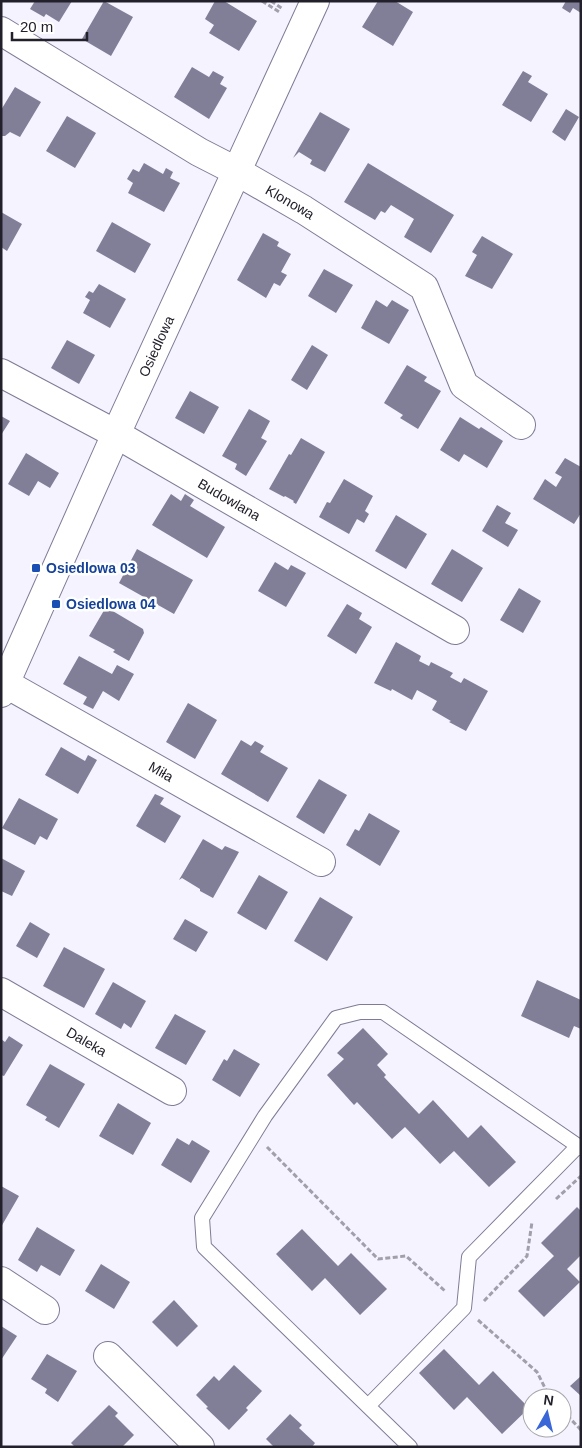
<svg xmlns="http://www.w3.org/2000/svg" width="582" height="1448" font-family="Arial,sans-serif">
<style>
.building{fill:#817f97}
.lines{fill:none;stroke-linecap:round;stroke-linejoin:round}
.service-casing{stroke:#7e7c95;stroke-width:16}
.minor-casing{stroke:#7e7c95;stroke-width:30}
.path{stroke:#a09faa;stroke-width:3;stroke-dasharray:5 2.5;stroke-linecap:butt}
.service{stroke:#fff;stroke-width:14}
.minor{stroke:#fff;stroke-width:28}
.transit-dot{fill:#1a4fb4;stroke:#fff;stroke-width:2}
.labels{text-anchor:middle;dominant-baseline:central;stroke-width:5;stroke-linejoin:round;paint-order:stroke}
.street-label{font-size:14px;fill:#22212b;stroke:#fff}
.transit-label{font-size:14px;font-weight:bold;fill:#164399;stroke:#fff;text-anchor:start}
</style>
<rect width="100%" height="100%" fill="#f4f3ff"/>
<path class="building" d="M35,1H72L59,22L46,14L44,17L30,9Z
M104,1L133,17L111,56L82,39Z
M215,1H224L257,21L239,51L209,33L214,25L205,19Z
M378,1H395L413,12L393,46L362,27Z
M566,1H581V13L573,8L570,13L562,8Z
M192,67L209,77L213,71L224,77L220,84L227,88L209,119L174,97Z
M523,71L532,76L528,82L548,94L531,122L502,105Z
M15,87L41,102L20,137L10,132L5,136H1V110Z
M566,109L579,117L565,141L552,132Z
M320,112L350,129L325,172L310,164L312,160L299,152L293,158Z
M67,116L96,133L75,168L46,151Z
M144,163L163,174L166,168L173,172L170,178L180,183L164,212L128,193L133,183L127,179L133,169L139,172Z
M368,163L454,215L431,253L404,237L414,219L391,205L385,213L381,211L375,220L344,202Z
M1,212L22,224L7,251L1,247Z
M112,222L151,244L135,273L96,251Z
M263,233L279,242L277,246L291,254L281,272L287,275L280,286L274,283L266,298L237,280Z
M482,236L513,254L492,289L465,276L477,255L472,252Z
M324,269L353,285L336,313L308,296Z
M99,284L126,299L110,328L83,313L90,300L85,297L89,291L93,293Z
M376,300L387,307L392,300L409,310L389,344L361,328Z
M67,340L95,355L79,384L51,368Z
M312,345L328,355L307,390L291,380Z
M407,365L427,377L424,381L441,391L418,429L400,418L403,415L384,403Z
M190,391L219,407L204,434L175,418Z
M249,409L270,421L261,438L267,441L246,476L235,469L237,464L222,456Z
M1,416L10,421L1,435Z
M460,417L479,429L481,427L503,441L487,468L464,454L459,462L440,450Z
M301,438L325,452L296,504L293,502L294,501L285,496L284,497L269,489L289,454L291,455Z
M26,453L59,473L50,488L38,481L29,496L8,484Z
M565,458L581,467V513L574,524L533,499L545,479L556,487L562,477L555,473Z
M344,479L373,496L365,511L369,514L364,523L357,519L349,534L319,517L327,502L330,503Z
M171,494L181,501L185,494L194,500L190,506L225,527L207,558L152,525Z
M497,505L511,513L505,523L518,530L508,547L482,531Z
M396,515L427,534L406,569L375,551Z
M137,549L193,580L174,614L119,583Z
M452,549L483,568L462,602L431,584Z
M275,562L288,570L291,565L306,573L286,607L258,591Z
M519,588L541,601L523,633L500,620Z
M347,604L362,613L359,619L372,627L356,654L327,636Z
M106,607L143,629L144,633L129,661L113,652L115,650L89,636Z
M396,642L421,656L419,661L429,666L431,662L453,673L450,677L461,683L464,678L488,691L466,731L449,722L451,721L432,710L437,701L417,690L412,700L392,689L391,691L374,683Z
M79,656L112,674L117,665L134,674L119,701L103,691L93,709L83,704L87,697L63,684Z
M188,703L217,720L195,759L166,742Z
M241,740L251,746L255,741L264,746L260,752L288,768L268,802L221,774Z
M61,747L85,761L88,755L97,760L78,794L45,775Z
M319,779L347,795L324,834L296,817Z
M155,794L164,798L160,804L181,816L165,843L136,826Z
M19,798L58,819L47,840L40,836L35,845L2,828Z
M369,813L400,831L380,866L346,845L355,829L359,831Z
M203,839L222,850L225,846L239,852L213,898L200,891V889L182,878L179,880Z
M1,858L25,871L12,896L1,891Z
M259,875L288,892L266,930L237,913Z
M320,897L353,917L327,961L294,941Z
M185,919L208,932L196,952L173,939Z
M30,922L50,934L37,958L16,946Z
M64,947L105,969L84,1008L43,986Z
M537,980L581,1000L580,1014L581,1015V1029L574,1026L569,1038L521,1016Z
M113,982L146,1001L131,1028L124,1023L121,1029L95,1014Z
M175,1014L206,1031L186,1065L155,1048Z
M363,1028L388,1054L377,1065L386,1075L384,1077L419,1114L433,1100L468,1138L481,1125L516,1162L489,1187L454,1151L440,1164L405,1127L392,1139L357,1102L354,1105L327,1075L344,1059L337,1053Z
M9,1036L23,1045L4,1076L1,1075V1039L5,1042Z
M234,1049L260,1064L240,1097L212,1080L224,1059L227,1061Z
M50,1064L85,1084L59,1128L45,1120L47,1117L26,1105Z
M118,1103L151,1123L133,1155L99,1136Z
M177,1138L189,1145L192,1140L210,1151L191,1183L161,1165Z
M1,1186L19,1196L1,1227Z
M577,1207L581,1211V1255L567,1269L580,1282L544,1317L518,1291L554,1256L541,1243Z
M37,1227L75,1250L60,1276L41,1265L37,1272L18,1260Z
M302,1229L338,1266L351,1253L387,1289L360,1315L325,1278L312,1291L276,1254Z
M101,1264L130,1282L114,1309L85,1291Z
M174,1300L198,1326L177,1347L152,1322Z
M1,1326L17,1336L1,1360Z
M444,1349L479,1385L493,1371L529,1408L502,1434L467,1397L454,1410L419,1373Z
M47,1354L77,1371L58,1402L45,1393L47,1389L31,1379Z
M234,1365L262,1391L246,1408L248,1410L229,1430L206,1408L208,1407L196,1395L214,1376L219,1381Z
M581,1376V1396L570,1386Z
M109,1405L118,1413L115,1416L134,1435L122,1447H75L71,1443Z
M290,1414L302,1425L299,1428L315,1443L312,1447H274L266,1439Z"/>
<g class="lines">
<g class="service-casing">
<path id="service" d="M368,1406L464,1308L469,1257L578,1146
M410,1447L204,1247L202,1218L265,1116L336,1018L360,1012H383L581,1148"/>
</g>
<g class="minor-casing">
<g id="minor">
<path id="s1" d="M1,31L199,152L238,172L304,210L424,287L464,385L521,425"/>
<path id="s2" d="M1,373L116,434L455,630"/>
<path id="s3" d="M1,681L321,862"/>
<path id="s4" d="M1,693L116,434L315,1"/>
<path id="s5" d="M1,992L172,1091"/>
<path d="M1,1281L45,1310"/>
<path d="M108,1356L200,1447"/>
</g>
</g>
<path class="path" d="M262,1L281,13
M271,1L283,9
M267,1147L378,1259L406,1256L445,1291
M556,1199L581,1176
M484,1301L527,1256L532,1222
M478,1320L537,1372L548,1394L551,1398
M562,1410L581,1430"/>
<use href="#service" class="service"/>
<use href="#minor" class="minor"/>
</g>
<g class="transit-dot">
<rect x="31" y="563" width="10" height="10" rx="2.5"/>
<rect x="51" y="599" width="10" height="10" rx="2.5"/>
</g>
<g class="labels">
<g class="street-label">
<text stroke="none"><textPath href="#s1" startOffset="336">Klonowa</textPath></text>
<text stroke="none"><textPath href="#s4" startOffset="380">Osiedlowa</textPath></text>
<text stroke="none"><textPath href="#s2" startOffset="261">Budowlana</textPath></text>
<text stroke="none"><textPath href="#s3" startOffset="184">Miła</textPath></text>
<text stroke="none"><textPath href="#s5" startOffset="99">Daleka</textPath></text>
</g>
<g class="transit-label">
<text x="46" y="568">Osiedlowa 03</text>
<text x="66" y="604">Osiedlowa 04</text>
</g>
</g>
<rect width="582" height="1448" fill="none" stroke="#22212b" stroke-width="5"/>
<g transform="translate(547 1413) rotate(8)"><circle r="24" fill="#ffffff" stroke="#a7a6aa"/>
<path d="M0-4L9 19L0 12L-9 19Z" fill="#3a67d7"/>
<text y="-8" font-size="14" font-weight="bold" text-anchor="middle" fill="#22212b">N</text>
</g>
<path d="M12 32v8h75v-8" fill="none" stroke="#22212b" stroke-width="2.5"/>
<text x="20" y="32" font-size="15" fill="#22212b" stroke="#ffffff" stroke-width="4" paint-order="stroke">20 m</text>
</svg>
